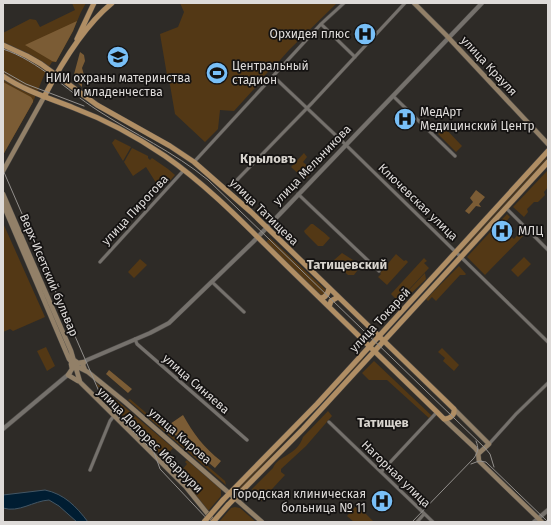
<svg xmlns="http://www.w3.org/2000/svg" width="551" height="525" font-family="'Fira Sans',sans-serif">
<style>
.green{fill:#533815}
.forest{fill:#7b5c35}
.water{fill:#001d32;stroke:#435664}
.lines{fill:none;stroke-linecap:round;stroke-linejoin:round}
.minor-casing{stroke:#4a4744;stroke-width:4}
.tertiary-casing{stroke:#4a4744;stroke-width:5}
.secondary-casing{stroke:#4a4744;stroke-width:5.5}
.primary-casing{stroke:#4a4744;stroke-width:6}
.minor{stroke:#75716c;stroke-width:3}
.tertiary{stroke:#75716c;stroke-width:4}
.secondary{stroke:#928068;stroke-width:4.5}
.primary{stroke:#b08e64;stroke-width:5}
.tram{stroke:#928f8c;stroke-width:1}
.primary-bridge-casing{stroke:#4a4744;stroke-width:6;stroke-linecap:butt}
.primary-bridge{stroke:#b08e64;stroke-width:5}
.labels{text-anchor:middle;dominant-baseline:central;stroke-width:3.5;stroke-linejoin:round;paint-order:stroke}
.poi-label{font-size:12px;fill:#dedbd9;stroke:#151312;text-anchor:start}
.street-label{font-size:12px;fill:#dedbd9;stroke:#151312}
.neighbourhood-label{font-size:13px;font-weight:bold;fill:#d8d4ce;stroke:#151312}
</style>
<rect width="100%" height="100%" fill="#2e2b27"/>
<path class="green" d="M72,3H86L81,12L73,31L56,62H52L45,73L33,102L3,155V33L30,19L36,20L40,27L75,10Z
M180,3H337L291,48L289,50L273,68H272L264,76L265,77L234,111L220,110L218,129L205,142L175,114L170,85L168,81L160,34L178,27L184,12Z
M445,128L462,146L456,152L438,134Z
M115,139L131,147L123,161L112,143Z
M132,148L148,156V158L150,160L152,158L168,169L175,175L167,184H165L160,189L146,167L133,176L124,162Z
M304,153L307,157L303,162L313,171L305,180L291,167Z
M546,158L547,159L463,250H462Z
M548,170V187L544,192L545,195L538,202H534L527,209L528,212L524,217L513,207Z
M507,214L510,217L497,232L501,236H505L507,233L514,239L522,230L526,233L485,275L467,257Z
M3,223L45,317L13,331L10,329L3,332Z
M311,224H313C319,229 324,232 330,238L323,246H318L305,233L304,231Z
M270,238L326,290V292L324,296H320L266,242Z
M342,253L353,260L360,267L354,275H348L334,262V260Z
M396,254L404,261L406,260L408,262L387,285L378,277L381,274L380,273Z
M524,257L531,264L518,277L511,270Z
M424,258L427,261L424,263L429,268L398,301L391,294Z
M140,259L147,265L134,278L128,272Z
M459,266L466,274L465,275H460L436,301L432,297L428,301L426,299Z
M425,273L426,279L393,311V307Z
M46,347L55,366L47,371L37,351Z
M442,348L459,365L454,371L443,361L445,358L438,352Z
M362,357L363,359L240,489L239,488Z
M374,361L432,416L430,419L387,380H369L362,373Z
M95,382L173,448L166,456L169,459L166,464L173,470L176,467L181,471L187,464L185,462L187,460L221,489V496L208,511L160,460L158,451C134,429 112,410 95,382Z
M130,399L225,481L226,485L128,400Z
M328,411L332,416L306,446L281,469V472L285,475L261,501L255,496L252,489L273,468C278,455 297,456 303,437Z
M358,504L360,506L357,510L359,512L364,509V512L374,522H354L347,516Z
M235,507L240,508L256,522H219L231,508Z"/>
<path class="forest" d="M77,21L73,31L56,62L52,61L25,45Z
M80,52L84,55L85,61L82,68L84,75L82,80V87L73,78Z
M3,82L31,97L33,100V102L3,155Z
M476,190L485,197L479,204L481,207L476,206L469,214L465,211L473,202L470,198Z
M109,370L132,389L128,393L106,374Z
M183,415C193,433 204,448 221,461L215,468L174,434L170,424Z"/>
<path class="water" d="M45,490C64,494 76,506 88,522H77L59,506L49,500C33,501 19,513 3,508V495Z"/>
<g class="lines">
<g class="minor-casing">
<path id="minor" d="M321,24L355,57
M273,76L346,145L548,342
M393,96L455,156
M194,162L321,24L344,3
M236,181L312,103L405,3
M298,194L379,271
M506,208L548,250
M100,262L184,170
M212,282L244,312
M135,339L137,344L247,440
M329,422L433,522
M489,444L516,414L548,383
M90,470L110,421L113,417
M381,472L437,412
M417,522L424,514"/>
</g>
<g class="tertiary-casing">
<path id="tertiary" d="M76,369L87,360L150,333L169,323L253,242L482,3
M3,429L70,373
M534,522L548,510"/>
</g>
<g class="secondary-casing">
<path id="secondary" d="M414,3L446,35L548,144
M3,171L44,97
M3,194L71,351L80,382L186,487L211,518
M3,204L69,359L74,365L88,372L125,402L262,522
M74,360L78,363L84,362L83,365L85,370
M71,364L72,369L68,375L78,381
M454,409L489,444L478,454
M444,419L475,448L478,452L479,461L542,522"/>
</g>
<g class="primary-casing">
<path id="primary" d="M77,39L94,3
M3,45L27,56L41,64L97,105L170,146L194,162L251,212L454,409C455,415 450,419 444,419L437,412C388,364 339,317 290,269C250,230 211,188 165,156C137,137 106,120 74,108C49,98 25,91 3,76
M44,97C61,64 83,27 112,3
M320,298C326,298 328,294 329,288
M329,307L331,301L338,297
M223,500L317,404L548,151
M228,505L303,429L548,162"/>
</g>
<use href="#minor" class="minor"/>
<use href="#tertiary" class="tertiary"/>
<use href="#secondary" class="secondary"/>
<use href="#primary" class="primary"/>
<path class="tram" d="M3,49C39,61 66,90 97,110C134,134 174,152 208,180L485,448L490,454L494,467
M3,71L26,84L84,106
M3,170L101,396L117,415L154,452L160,469L210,522
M471,464L479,461L486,462L548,522
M412,522L474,458C478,452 479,448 476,441"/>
<g class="primary-bridge-casing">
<path id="primary-bridge" d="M204,522L223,500
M213,522L228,505"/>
</g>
<use href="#primary-bridge" class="primary-bridge"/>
</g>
<defs>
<g id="hospital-disc" transform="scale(1.15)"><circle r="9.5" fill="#78bff7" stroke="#151312"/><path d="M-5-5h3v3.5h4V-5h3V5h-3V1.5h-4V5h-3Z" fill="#111"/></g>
<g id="university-disc" transform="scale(1.15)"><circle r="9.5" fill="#78bff7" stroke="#151312"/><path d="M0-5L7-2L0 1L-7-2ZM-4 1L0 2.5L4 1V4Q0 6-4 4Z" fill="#111"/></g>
<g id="stadium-disc" transform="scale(1.15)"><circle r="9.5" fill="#78bff7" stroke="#151312"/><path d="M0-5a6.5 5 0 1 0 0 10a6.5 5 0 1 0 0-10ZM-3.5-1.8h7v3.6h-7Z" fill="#111"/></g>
</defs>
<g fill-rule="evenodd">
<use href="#hospital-disc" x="365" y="34"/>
<use href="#university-disc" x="118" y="57"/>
<use href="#stadium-disc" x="217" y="73"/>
<use href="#hospital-disc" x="405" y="119"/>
<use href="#hospital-disc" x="502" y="231"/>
<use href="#hospital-disc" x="382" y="501"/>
</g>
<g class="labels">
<g class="poi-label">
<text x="350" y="34" text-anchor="end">Орхидея плюс</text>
<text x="232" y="66">Центральный<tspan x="232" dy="14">стадион</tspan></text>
<text x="118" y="78" text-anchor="middle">НИИ охраны материнства<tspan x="118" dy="14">и младенчества</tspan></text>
<text x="420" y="112">МедАрт<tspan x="420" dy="14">Медицинский Центр</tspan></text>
<text x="518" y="231">МЛЦ</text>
<text x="366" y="494" text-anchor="end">Городская клиническая<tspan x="366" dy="14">больница № 11</tspan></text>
</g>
<g class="street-label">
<text transform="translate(489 66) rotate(47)">улица Крауля</text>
<text transform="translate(312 165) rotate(-46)">улица Мельникова</text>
<text transform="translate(418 202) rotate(44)">Ключевская улица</text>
<text transform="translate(135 210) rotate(-47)">улица Пирогова</text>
<text transform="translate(264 212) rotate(44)">улица Татищева</text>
<text transform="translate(49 275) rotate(67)">Верх-Исетский бульвар</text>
<text transform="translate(380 320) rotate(-47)">улица Токарей</text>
<text transform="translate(196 384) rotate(41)">улица Синяева</text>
<text transform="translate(180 436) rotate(41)">улица Кирова</text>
<text transform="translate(150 440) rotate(45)">улица Долорес Ибаррури</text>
<text transform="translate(396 474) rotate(44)">Нагорная улица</text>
</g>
<g class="neighbourhood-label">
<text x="268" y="158">Крыловъ</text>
<text x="347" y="264">Татищевский</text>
<text x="383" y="422">Татищев</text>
</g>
</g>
<rect width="551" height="525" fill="none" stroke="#dedbd9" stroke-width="8"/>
</svg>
